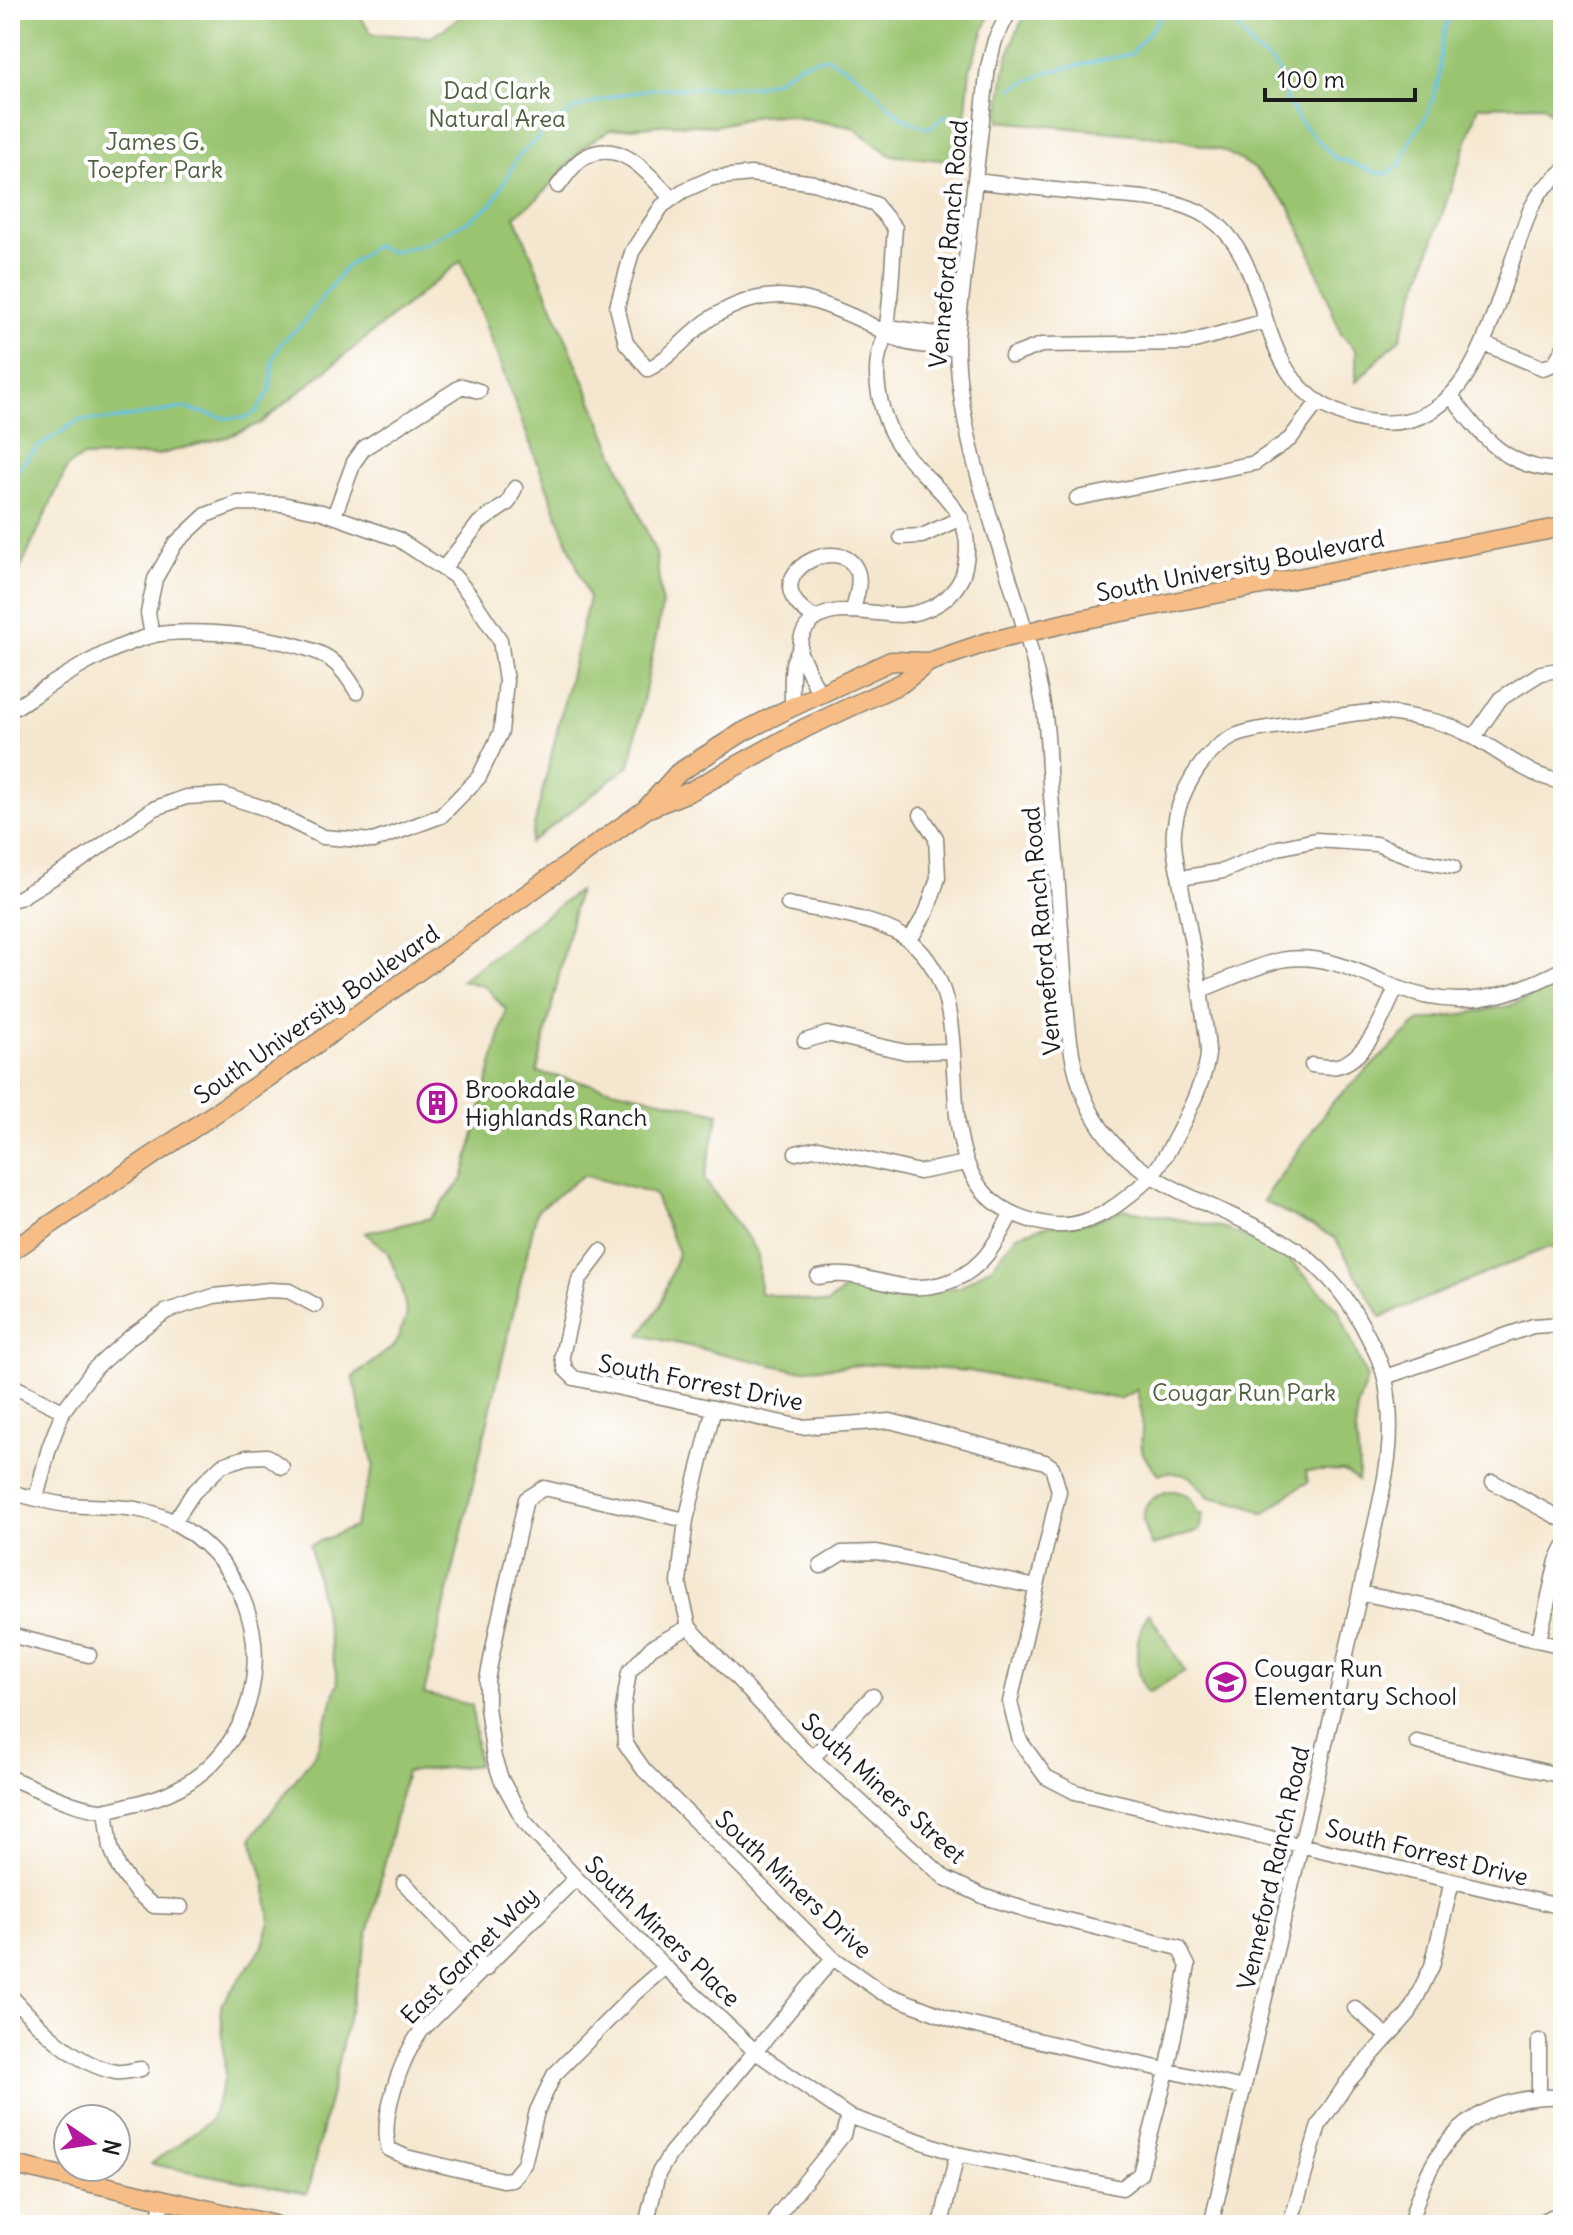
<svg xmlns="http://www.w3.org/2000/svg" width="1573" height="2235" font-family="Delius,sans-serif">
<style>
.green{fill:#9ac470;stroke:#5b7046;stroke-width:2}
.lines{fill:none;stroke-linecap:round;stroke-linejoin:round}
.stream{stroke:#64c0e2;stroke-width:3}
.minor-casing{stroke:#888276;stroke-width:17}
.major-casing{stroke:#888276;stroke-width:21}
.minor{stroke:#fff;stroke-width:14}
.major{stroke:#f6be86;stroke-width:18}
.labels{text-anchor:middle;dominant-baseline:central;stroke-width:8;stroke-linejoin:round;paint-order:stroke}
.park-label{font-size:24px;fill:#4e5f3e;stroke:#fff}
.street-label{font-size:24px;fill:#1c1c1c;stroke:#fff}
.poi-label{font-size:24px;fill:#1c1c1c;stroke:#fff;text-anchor:start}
</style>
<rect width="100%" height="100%" fill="#fff"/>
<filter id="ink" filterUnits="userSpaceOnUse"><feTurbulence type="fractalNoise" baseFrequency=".0125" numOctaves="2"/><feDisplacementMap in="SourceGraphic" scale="16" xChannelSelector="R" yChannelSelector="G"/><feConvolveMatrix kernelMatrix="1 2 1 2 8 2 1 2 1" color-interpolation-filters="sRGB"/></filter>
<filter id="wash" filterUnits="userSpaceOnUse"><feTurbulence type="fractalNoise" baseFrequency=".006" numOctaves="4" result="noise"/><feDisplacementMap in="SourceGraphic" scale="32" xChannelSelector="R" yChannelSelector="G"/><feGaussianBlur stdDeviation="1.8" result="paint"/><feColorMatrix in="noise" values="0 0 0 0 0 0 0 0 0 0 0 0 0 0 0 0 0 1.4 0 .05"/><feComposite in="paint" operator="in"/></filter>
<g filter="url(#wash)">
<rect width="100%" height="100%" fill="#f5e7cf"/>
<path class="green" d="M10,10H356L372,34L432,37L471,10H991L970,69L961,162L890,155L852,127L782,115L757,116L715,126L671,124L610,130L586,145L538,198L515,216L656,554L662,607L630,765L530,843L589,598L461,261L261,423L227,437L157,455L83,457L68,466L10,591V230L13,211L10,172Z
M1029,10H1563V127L1543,105L1479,106L1400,338L1356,382V350L1341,334L1307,244L1289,206L1255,169L1224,151L1174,138L999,121C1003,81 1005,44 1029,10Z
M578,891L537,1072L719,1113L704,1179L758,1253L760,1293L827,1304L851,1284L908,1295L960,1287L993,1265L1017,1235L1049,1225L1090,1222L1124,1209L1225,1228L1288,1258L1338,1309L1367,1378C1364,1391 1357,1402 1356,1416C1354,1441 1362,1456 1358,1481L1344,1471H1306L1308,1482L1290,1493L1264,1514L1247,1505L1209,1497L1189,1476L1169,1472L1159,1474C1133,1448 1144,1446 1142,1416C1141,1407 1138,1399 1137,1390L1119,1399L969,1371L874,1364L795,1370L640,1335L660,1306L678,1253L654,1194L583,1175L537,1211L424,1694L472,1705L478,1765L406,1772L307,2194L151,2164L210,2121L225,2077L221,2005L262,1948L270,1922L265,1882L252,1838L316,1752L338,1683L310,1545L354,1527L374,1466L353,1377L395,1345L407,1315L401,1285L387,1251L365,1233L430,1218L463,1179L506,1010L486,987L461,980Z
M1551,988L1563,1016V1250L1549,1247L1381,1317L1335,1238L1263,1201L1331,1104L1418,1022L1509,1006Z
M1168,1491C1184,1490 1192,1497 1197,1512L1203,1514L1199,1531L1152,1546C1139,1520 1136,1503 1168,1491Z
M1149,1613L1185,1671L1150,1692L1146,1691C1134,1667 1133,1635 1149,1613Z"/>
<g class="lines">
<path class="stream" d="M1217,10L1234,21L1252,48L1273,64L1282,77L1287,102L1303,125L1334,157L1375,172L1387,174L1401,164L1410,141L1428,114L1439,78L1441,45L1451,10
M1011,89L1047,72L1131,54L1167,10
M10,477L38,447L79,420H111L184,408L224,418H245L257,411L270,390L273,360L281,343L302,324L346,267L374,246L391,252L424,244L471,219L492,204L517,158L545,131L575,109L611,97L650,89L756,86L776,80L800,64L826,57C835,62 845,67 854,73C885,94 888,118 929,128L947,115"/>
</g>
</g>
<g filter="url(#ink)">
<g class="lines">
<g class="minor-casing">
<path id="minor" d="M1010,10L995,40L988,67L957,337C956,462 1023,587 1044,710C1048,734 1048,759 1050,783C1055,841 1059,900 1063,959C1067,1013 1067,1073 1096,1120C1137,1189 1221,1204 1285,1242C1317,1261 1345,1293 1362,1325C1372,1344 1382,1362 1386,1383C1397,1444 1383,1488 1370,1547C1360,1594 1349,1641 1338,1689C1296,1868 1253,2046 1211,2225
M975,181C1015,186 1055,190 1096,194C1132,198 1176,196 1208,217C1259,250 1257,323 1288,371C1305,398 1336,416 1367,421C1453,435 1479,359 1501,294C1511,265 1520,236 1531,208L1541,191L1563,171
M558,186C567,175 576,160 589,155C624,140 651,177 672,199
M886,333L896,328L957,337
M1485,344L1543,368L1554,364L1563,349
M1012,356L1041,345L1187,343L1266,321
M1452,397C1482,437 1507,470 1563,470
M1077,498L1255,463L1290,439L1318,402
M334,516L354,462L364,448L462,386L479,391
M901,537L922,536L961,518
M443,569L479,523L508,503L515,488
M815,619C809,614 801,609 796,602C769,568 846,532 858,574C861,585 855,600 853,611
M799,651L819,693
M792,706C792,693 791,678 793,664C794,658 798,654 800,648C801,644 800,640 802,636C818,597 870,615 901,615C916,614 929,610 941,602C950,596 960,584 963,574C986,498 907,482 886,420C879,401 874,374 879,354C881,346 885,339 886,331C892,297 892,262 895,228L875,204L814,183L751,174L712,178L683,191L662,206L632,252L617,307L626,343L648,369C674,356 690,330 716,315C770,283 809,296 863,321C876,327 888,336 901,341C918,347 939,346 957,349
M10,711C55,682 98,651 150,636C187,626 299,637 330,659C342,668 349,679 357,692
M1474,737L1500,699L1541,673L1563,669
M1180,878L1223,871L1278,848L1316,840L1376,844L1422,861L1453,867
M10,900L19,898L77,863L153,809L186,797L223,795L264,808L323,837L373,841L441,816L479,777L501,732L506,681L500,640L470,595L454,576L398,539L322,512L282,504L238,503L206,515L175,544L155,579L148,613L152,636
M788,904C825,912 880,918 910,941C1001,1013 895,1197 1047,1224C1087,1231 1119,1206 1147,1180C1167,1161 1206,1082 1208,1054C1208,1040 1205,1025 1203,1012C1198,970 1189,928 1181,886C1178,869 1172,847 1174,830C1178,794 1201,753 1233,737C1250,729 1270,728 1288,725C1316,721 1345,713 1373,712C1391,712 1412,717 1429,720C1467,727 1497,754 1530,771C1540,777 1552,779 1563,783
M910,940L927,911L938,878L936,838L921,815
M1201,990C1222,982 1267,961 1287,959C1325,954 1359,972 1393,986C1454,1012 1507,999 1563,969
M805,1041L827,1034L906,1052L952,1051
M1312,1065C1319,1066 1330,1068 1337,1066C1367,1060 1385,1012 1396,988
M796,1153L818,1148L919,1172L966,1163
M601,1251L579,1280L562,1356L565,1369L574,1378L801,1427L890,1421L1045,1462L1052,1467L1059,1491L1010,1702L1020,1741L1046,1777L1075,1792L1563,1907
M818,1277C847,1271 863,1278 891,1284C923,1292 959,1285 982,1260C994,1248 1003,1228 1012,1213
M1385,1377L1533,1326L1563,1324
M13,1386L63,1411
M1493,1482L1563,1520
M10,1492C29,1497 49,1503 69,1505C106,1508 142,1503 175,1523C296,1592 276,1773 137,1803C127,1805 117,1809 107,1810C78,1811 37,1788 10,1778
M36,1498L49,1448L63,1411L94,1369L130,1337L167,1311L214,1296L269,1290L289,1291L315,1305
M686,1520L544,1488L526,1499L498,1624L487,1680V1707L494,1758L501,1779L524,1821L576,1878L665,1967L756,2052L848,2116L957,2154L1122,2188L1140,2174L1167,2071L1188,1966L1179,1948L1031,1911L985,1897L945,1878L812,1758L689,1627L679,1583L682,1553L686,1520L714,1408
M174,1522L193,1493L222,1465L247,1457L267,1456L282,1467
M821,1566L842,1553L877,1552L1036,1587
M1360,1593L1447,1611L1510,1634L1563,1646
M689,1627L652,1647L629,1672L623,1709L625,1743L644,1770L833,1958L881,1992L959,2022L1243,2088
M10,1635L89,1655
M1539,1640L1557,1561L1563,1548
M1417,1742L1563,1776
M812,1758L873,1696
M106,1810L111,1848L119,1868L136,1892L154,1906L181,1907
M576,1878L421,2031C402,2057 379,2118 389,2149L406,2157L503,2180L512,2179L524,2164L537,2111L554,2075L635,1993L665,1967
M404,1883L486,1969
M10,1995C36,2024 75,2065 116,2072C123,2073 133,2070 141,2069
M1355,2008L1388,2037
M1539,2041V2096
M157,2225L163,2199
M646,2225L658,2174L670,2154L833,1958
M775,2225L777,2216L843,2135L848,2116
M941,2225L957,2154
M1290,2225L1319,2125L1347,2083L1409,2013L1432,1966L1452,1881
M1410,2225C1430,2143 1473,2094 1563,2097
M1534,2225L1551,2217L1563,2220"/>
</g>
<g class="major-casing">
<path id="major" d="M649,808L691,791L805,728L902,683L929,662L988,642L1070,622L1563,527
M10,1252L288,1064L645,810L678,773L743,732L788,709L891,661L929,662
M10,2164L274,2225"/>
</g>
<use href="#minor" class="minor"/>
<use href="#major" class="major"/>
</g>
</g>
<defs>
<g id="building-ring" transform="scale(2)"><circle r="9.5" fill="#fff" stroke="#b5179e" stroke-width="1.5"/><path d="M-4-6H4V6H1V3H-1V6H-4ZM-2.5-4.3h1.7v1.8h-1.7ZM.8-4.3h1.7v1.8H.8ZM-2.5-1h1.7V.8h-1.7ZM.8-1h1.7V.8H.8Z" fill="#b5179e"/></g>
<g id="school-ring" transform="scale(2)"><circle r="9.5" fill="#fff" stroke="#b5179e" stroke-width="1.5"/><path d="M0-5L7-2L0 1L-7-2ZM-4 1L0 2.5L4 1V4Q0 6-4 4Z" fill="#b5179e"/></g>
</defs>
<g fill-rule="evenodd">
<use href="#building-ring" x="437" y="1103"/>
<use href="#school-ring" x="1226" y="1682"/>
</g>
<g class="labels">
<g class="park-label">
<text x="497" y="90">Dad Clark<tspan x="497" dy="28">Natural Area</tspan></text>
<text x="155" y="141">James G.<tspan x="155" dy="28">Toepfer Park</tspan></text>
<text x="1244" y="1392">Cougar Run Park</text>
</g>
<g class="street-label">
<text transform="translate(948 244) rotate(-85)">Venneford Ranch Road</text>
<text transform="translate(1240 565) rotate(-11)">South University Boulevard</text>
<text transform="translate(1041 931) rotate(-95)">Venneford Ranch Road</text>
<text transform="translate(316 1014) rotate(-35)">South University Boulevard</text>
<text transform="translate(701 1382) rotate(11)">South Forrest Drive</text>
<text transform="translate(884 1788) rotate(42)">South Miners Street</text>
<text transform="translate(1427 1852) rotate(14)">South Forrest Drive</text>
<text transform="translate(1273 1868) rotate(-77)">Venneford Ranch Road</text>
<text transform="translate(794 1884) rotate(43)">South Miners Drive</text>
<text transform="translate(663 1931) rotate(44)">South Miners Place</text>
<text transform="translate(469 1955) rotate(-45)">East Garnet Way</text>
</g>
<g class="poi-label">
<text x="465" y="1089">Brookdale<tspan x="465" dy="28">Highlands Ranch</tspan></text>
<text x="1254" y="1668">Cougar Run<tspan x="1254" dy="28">Elementary School</tspan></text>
</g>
</g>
<rect width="1573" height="2235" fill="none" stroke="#fff" stroke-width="40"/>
<g transform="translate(92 2143) rotate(103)"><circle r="38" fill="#ffffff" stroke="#a4a4a4" stroke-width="2"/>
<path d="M0-6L14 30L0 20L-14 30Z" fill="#b5179e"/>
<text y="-12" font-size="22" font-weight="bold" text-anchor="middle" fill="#1c1c1c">N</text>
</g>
<path d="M1265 88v12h150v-12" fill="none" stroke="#1c1c1c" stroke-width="4"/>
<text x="1277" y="88" font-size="24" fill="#1c1c1c" stroke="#ffffff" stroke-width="6" paint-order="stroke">100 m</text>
</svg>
